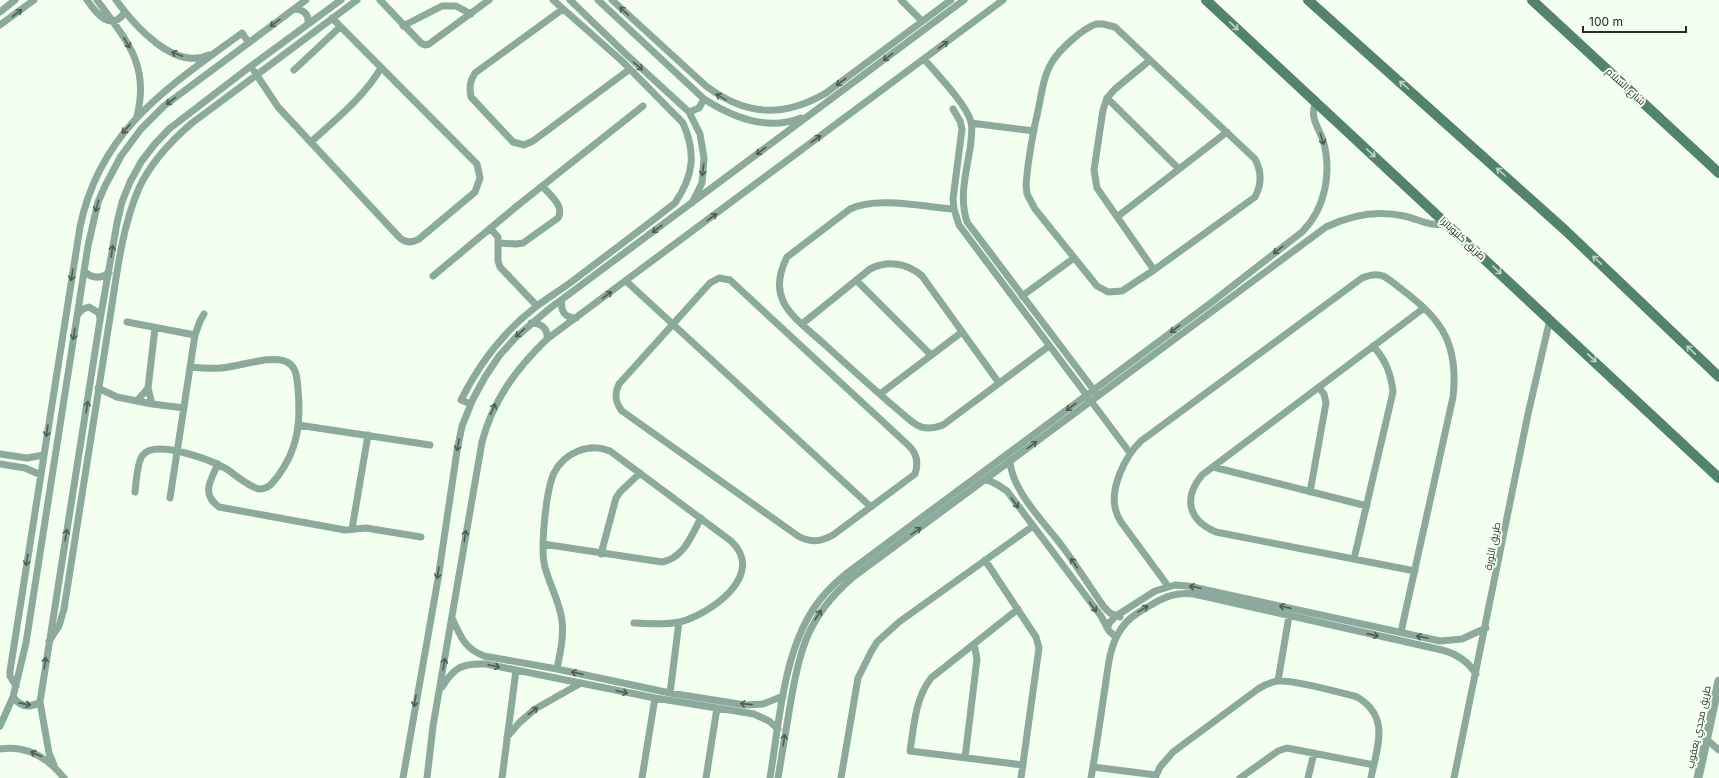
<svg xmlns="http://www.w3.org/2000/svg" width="1719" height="778" font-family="Inter,Cairo,sans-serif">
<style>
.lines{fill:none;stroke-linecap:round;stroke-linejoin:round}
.minor{stroke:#8baa9b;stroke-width:7}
.tertiary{stroke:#8baa9b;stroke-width:9}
.secondary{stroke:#53836e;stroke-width:10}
.oneway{stroke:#4e5e54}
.oneway2{stroke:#bbd4c2}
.labels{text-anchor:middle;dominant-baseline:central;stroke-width:4;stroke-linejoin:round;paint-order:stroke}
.street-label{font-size:10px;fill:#262c25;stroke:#f3ffef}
</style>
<rect width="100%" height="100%" fill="#f3ffef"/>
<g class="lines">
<path class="minor" d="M87,0C96,13 111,33 125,12
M97,0C126,40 150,64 137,116
M116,0C134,25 174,71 209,55
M380,0L421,43L425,45L429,44L489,0
M570,0L628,56L689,112L700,134L704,158L702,183L692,203
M598,0L704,99C732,117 768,131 801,118
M612,0L706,86C746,116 783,118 826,93L951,0
M901,0L922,21
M294,9C303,9 309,14 308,23
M563,9L475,73C470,81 469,87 471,97L513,142L524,145L533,141L630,69
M0,12L15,0
M1096,24H1103L1115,27L1255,159C1262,172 1262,184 1255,197L1154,270L1122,291L1108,292L1097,286L1035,209L1027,194L1026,185C1028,159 1033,132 1039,106C1042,91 1044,75 1052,62C1060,49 1082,29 1096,24Z
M0,25L34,0
M403,26L442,6H456L471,14
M924,59C937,74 967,105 971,122C973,131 971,140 970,149C966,173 959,198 967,222L1096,393
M1150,60L1115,89L1107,98L1103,110L1094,170L1097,188L1154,270
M294,70L340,27
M254,71L278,107L399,237C405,243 412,243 419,239L475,192L480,178L477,164L332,18
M1107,98L1179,169
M953,109L960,121L962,129L953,199L954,209L959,225L1130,453
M689,112L699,108L704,99
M971,123L1034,131
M311,142C336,119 363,98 381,68
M954,209C924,207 877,196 850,209L787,257C780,271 776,286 783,301C791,318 809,330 823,343C845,363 868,384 891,404C899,410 908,420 917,425C925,430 935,428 943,425L1049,346
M1117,217L1227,132
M490,228L498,237V261L500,267L537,306
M499,243L516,244L523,243L558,218C565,206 550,195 542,186
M84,271C92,279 100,279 109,273
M433,276L517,206L643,106
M719,278L730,280L908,445C917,453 919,462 915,474L833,535C820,542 811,543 798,536L622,411C615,402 614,394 619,384L710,283Z
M856,280L931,355
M626,281L871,507
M1022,296L1074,258
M562,300C560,311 565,318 576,318
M78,314L83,309L89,307L99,313L100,319
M127,322L195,335
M531,323C541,323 548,328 547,339
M802,324L870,269C888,260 907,263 922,276L999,383
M98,388L117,397L152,404L184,408
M880,394L962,332
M137,401L148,388
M152,404L148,388L155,328
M471,404L461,400C479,364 504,331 537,306C549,297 562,289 574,280C608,254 642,229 675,203C694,175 696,153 683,123L622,61L553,0
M298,425L430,445
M0,454L27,458L44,455
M1010,461C1012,491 1044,522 1062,546C1077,566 1090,587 1104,607L1110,613L1120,617
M0,464L25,468L41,475
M218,464C210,481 201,494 219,507L345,530L366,528L421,537
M1213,467L1367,506
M986,479L998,485L1007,491L1101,616L1109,631L1116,637
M135,492C136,483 137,464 142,456C154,438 210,460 225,468C236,475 247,486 259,489C269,489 272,483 278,476C298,449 301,422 298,389C297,379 297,367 287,362C273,354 238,367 221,368C211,369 200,368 190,367
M1310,492L1326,403L1324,394L1319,388
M170,498L195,335L200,321L204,314
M352,529L368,435
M543,544L662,562C684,558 691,536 701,518
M601,554L616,498L620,492L640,473
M1354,559L1393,392C1391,374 1386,360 1373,346
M985,560L1036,637L1039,648L1021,778
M1415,571L1216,532C1188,520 1183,498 1202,475L1424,308
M1168,586L1121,522C1119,519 1117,515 1116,511C1109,489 1125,456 1141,441L1362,278C1369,275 1376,273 1383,276C1389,279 1395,284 1400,288C1421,304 1443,322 1450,348C1455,365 1455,380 1453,397L1401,632
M1018,609L931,678C915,699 914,726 910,751L1023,765
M452,618C461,637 464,648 484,656L557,669L670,693L745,705L763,704L783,696
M1107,628L1110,622L1116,616L1155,591L1175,585L1188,586L1440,641L1462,639L1486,628
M49,641L59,626L64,609C78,516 93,423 108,330C116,283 120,232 139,188C151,162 171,141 192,123L357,0
M557,669C560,653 564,637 562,621C560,601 548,583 544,563C541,544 546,490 554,473C564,453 589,442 610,451L731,541C767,575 710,614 680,622C664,625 649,624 634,623
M1278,681L1289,616
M16,686L10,676V671L80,227C100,130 167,88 242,33L249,43
M442,687C454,667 463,663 486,664L655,698L754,714L769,721L778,729
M670,693L679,622
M13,697C20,706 29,709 40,702
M0,726L13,697L26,643L88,246L98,202L105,186L121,156L141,129L164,106L306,0
M507,737L519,723L535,709L581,683
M1706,739L1719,750
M0,749C27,745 48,758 64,778
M965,758L977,659L974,644
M54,765L49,753L40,702L100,320L117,223L122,202L130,182L141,162L154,145L169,129L251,66L341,0
M1093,767L1156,775
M403,778L438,579L457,451L462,426L473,399L485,377L499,356L516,337L549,309L964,0
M427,778L433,726L482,442C493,400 516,369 547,339L1003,0
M502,778L516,670
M642,778L655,698
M706,778L717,708
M770,778C779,724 783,654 814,608C823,594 835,583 847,573L1212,302L1302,232C1326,208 1332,171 1323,140C1318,126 1309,117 1316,102
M778,778C782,754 786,730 790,706C799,650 808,616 852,578L1326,227C1351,215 1377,210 1404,216C1419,219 1431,228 1446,223
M841,778L858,678L871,652L877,642L899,622L1033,526
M1091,778C1096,750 1100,722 1104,694C1108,672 1108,648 1121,629C1128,618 1140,611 1151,605C1166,596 1177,592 1194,594L1442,650C1457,654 1468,661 1476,674
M1155,778L1160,767L1173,752L1258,689C1264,685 1271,682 1278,681C1297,680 1338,692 1357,697C1391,717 1377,747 1371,778
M1240,778L1278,751L1287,748L1374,765
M1308,778L1314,753
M1454,778L1528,414L1550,319"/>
<path class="tertiary" d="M1698,778L1719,681"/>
<path class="secondary" d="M1206,0L1719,478
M1308,0L1566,231L1719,377
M1532,0L1719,173"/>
</g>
<defs><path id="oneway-shaft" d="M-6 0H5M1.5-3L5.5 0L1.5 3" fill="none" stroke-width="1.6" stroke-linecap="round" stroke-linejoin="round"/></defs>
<g class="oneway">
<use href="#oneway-shaft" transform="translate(624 11) rotate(-137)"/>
<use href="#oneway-shaft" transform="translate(17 13) rotate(-37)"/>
<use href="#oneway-shaft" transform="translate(275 23) rotate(144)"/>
<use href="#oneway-shaft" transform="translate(127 43) rotate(59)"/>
<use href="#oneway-shaft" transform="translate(943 45) rotate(-37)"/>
<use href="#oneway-shaft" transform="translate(177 54) rotate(-158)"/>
<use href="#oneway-shaft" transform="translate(888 57) rotate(143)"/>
<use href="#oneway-shaft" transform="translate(638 66) rotate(42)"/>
<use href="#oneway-shaft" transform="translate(841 82) rotate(143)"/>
<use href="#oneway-shaft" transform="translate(721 97) rotate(-149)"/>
<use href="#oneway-shaft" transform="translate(171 101) rotate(143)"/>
<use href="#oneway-shaft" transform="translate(126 129) rotate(131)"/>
<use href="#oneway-shaft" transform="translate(816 139) rotate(-37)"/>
<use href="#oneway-shaft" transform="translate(1322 139) rotate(72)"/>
<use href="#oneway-shaft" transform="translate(761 151) rotate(143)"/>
<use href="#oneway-shaft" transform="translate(703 170) rotate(97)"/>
<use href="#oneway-shaft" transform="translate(97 206) rotate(106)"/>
<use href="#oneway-shaft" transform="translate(712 217) rotate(-37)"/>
<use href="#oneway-shaft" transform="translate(657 229) rotate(143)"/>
<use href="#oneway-shaft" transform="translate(1278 250) rotate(142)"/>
<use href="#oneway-shaft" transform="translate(112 251) rotate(-81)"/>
<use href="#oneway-shaft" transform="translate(72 275) rotate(99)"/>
<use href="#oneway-shaft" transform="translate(607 295) rotate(-37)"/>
<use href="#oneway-shaft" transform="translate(1175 329) rotate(143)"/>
<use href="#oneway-shaft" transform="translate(520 333) rotate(137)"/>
<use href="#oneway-shaft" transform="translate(74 334) rotate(99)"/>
<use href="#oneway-shaft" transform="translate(87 407) rotate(-81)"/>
<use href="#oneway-shaft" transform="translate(1071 407) rotate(143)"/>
<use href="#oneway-shaft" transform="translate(493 409) rotate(-66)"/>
<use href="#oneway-shaft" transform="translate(47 431) rotate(99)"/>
<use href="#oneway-shaft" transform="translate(458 445) rotate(101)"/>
<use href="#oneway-shaft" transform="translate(1032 445) rotate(-36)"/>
<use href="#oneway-shaft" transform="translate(1015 503) rotate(53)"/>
<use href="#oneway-shaft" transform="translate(916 531) rotate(-36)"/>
<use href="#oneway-shaft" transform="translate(66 535) rotate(-81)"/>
<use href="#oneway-shaft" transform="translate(465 536) rotate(-81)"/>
<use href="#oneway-shaft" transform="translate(27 560) rotate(99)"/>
<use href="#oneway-shaft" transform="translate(1074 563) rotate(-124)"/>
<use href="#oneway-shaft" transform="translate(438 573) rotate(99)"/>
<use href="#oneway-shaft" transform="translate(1195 587) rotate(-168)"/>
<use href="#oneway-shaft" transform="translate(1093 607) rotate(53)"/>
<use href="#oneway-shaft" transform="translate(1285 607) rotate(-168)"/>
<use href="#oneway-shaft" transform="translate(1143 609) rotate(-31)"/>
<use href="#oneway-shaft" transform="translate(818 615) rotate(-57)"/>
<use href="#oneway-shaft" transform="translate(1373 635) rotate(13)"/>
<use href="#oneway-shaft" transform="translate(1422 637) rotate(-168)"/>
<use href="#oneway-shaft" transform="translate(45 663) rotate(-82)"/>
<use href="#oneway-shaft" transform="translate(444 664) rotate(-80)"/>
<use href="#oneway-shaft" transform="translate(494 666) rotate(12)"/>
<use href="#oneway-shaft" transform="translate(577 673) rotate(-168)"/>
<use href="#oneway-shaft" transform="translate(622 692) rotate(12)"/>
<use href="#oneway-shaft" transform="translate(415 701) rotate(100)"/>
<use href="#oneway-shaft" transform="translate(25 704) rotate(11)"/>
<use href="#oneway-shaft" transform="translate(746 704) rotate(-174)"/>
<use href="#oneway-shaft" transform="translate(533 711) rotate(-38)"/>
<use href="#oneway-shaft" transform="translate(784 740) rotate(-81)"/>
<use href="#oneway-shaft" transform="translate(36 754) rotate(-156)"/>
</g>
<g class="oneway2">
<use href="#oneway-shaft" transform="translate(1234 26) rotate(43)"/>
<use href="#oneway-shaft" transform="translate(1404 85) rotate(-138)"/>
<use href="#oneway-shaft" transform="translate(1371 153) rotate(43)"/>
<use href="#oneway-shaft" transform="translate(1501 172) rotate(-138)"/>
<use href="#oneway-shaft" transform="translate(1597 260) rotate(-136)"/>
<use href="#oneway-shaft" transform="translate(1497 270) rotate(43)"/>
<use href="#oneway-shaft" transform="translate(1691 350) rotate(-136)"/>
<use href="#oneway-shaft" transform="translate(1592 358) rotate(43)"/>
</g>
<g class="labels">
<g class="street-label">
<text transform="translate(1626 86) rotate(43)">شارع السلام</text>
<text transform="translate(1463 238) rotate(43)">طريق كليوباترا</text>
<text transform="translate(1492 546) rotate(-79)">طريق الثورة</text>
<text transform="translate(1698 727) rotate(-78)">طريق مجدي يعقوب</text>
</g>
</g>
<path d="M1583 26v6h103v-6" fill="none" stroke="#262c25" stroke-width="2"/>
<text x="1589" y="26" font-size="12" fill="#262c25" stroke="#f3ffef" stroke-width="3" paint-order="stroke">100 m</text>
</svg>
